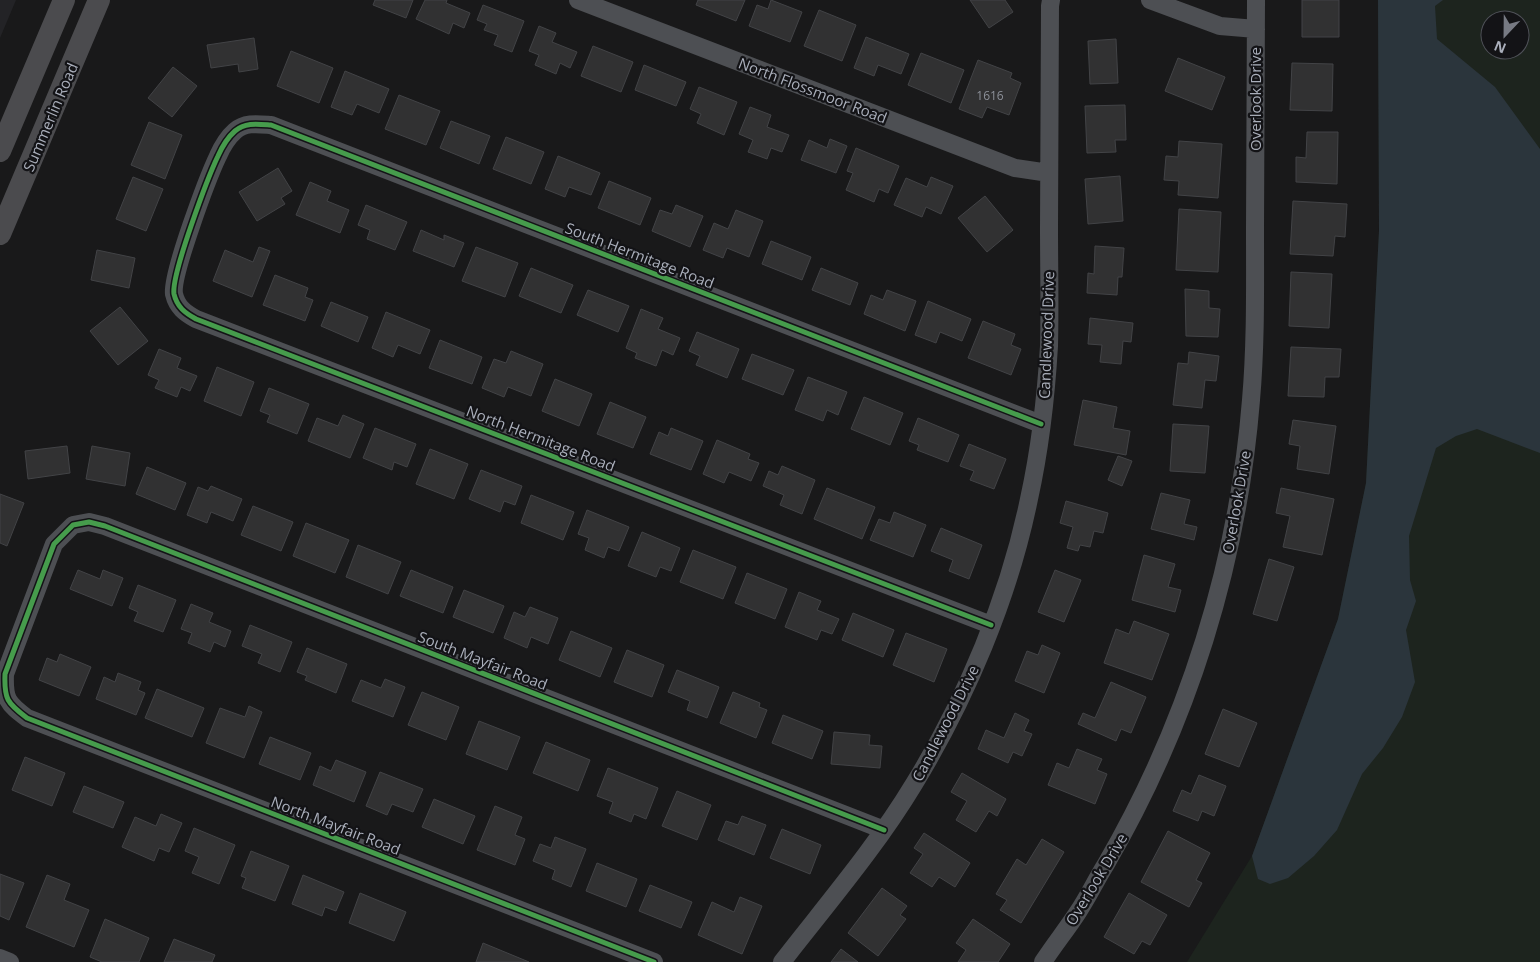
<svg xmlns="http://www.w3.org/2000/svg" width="1540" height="962" font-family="'Open Sans',sans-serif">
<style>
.built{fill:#232326}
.green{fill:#1d241e;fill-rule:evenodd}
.water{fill:#2b353c}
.building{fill:#313132;stroke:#424346}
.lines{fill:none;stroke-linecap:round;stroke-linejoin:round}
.minor{stroke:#4d4f53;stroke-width:18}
.major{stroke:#4b4b4e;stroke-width:22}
.cycleway-casing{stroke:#131316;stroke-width:8}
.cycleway{stroke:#469c4c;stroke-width:5}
.labels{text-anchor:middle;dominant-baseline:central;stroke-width:4.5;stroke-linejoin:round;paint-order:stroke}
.number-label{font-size:12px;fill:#8c9099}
.street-label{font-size:15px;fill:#aaafbb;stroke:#131316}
</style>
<rect width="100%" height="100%" fill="#19191a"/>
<path class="built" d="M0,0H16L0,38Z"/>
<path class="green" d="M1378,0H1540V962H1187L1252,856L1338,619L1366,483L1379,231ZM1490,20H1520V50H1490Z"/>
<path class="water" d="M1378,0H1443L1435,6L1437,39L1495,87L1540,149V453L1477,429L1456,436L1436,448L1409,536L1410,580L1416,601L1406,630L1415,682L1402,717L1383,748L1362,774L1337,830L1314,856L1288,878L1270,884L1258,879L1252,856L1338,619L1366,483L1379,231Z"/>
<path class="building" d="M375,0H413L406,18L373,5Z
M425,0H447L446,3L470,13L464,28L453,23L449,34L416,19Z
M698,0H745L736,21L696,5Z
M771,0L802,12L790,42L749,26L757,5L768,9Z
M970,0H1005L1013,12L989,28Z
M1302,0H1339V37H1302Z
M483,5L524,21L512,52L494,45L498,35L484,30L487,24L477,20Z
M819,10L856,25L842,61L804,46Z
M539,26L556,33L552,42L577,52L570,68L560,63L556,74L535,65L539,55L529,51Z
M866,37L909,54L901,74L878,65L874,76L854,68Z
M254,38L258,69L239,72L238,64L211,68L207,45Z
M1116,39L1118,83L1090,84L1088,41Z
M593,46L633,62L621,92L581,76Z
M291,51L333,68L319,103L277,86Z
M921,53L964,70L951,103L908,85Z
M1178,58L1225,77L1212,110L1165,91Z
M978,60L1012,73L1010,78L1021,83L1009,115L987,107L982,118L959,109Z
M1292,63L1333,64L1332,111L1290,110Z
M644,65L686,82L676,106L635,90Z
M173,67L197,86L172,117L148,98Z
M345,71L389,89L379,113L357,104L352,115L331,107Z
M699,87L737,102L724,135L697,123L701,114L690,109Z
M399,95L440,111L426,145L385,129Z
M1125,105L1126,140H1115L1116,152L1087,153L1085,106Z
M750,107L771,115L767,127L789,135L782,152L771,148L767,159L748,152L753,140L739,134Z
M451,121L490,136L479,164L440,148Z
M149,122L182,135L165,179L131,165Z
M1307,132H1338L1337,184L1296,182V157L1306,158Z
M506,137L544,152L531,184L493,169Z
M830,139L847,146L836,173L801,160L809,140L827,148Z
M1179,141L1222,144L1218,198L1178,195L1179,181L1164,180L1166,156L1178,157Z
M856,148L899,166L888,193L879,189L874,202L846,190L853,173L847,171Z
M558,156L600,173L591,195L569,187L565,197L545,189Z
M278,168L292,191L281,198L285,204L257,221L239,192Z
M1120,176L1123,221L1088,224L1085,179Z
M133,177L163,189L146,231L116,219Z
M931,177L953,186L941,214L926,207L922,217L894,205L906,178L927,187Z
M609,181L651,198L640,225L598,208Z
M310,182L331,191L327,201L349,210L340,233L296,215Z
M985,196L1013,230L987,252L958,218Z
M1293,201L1347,204L1345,237L1335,236L1333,256L1290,254Z
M366,205L407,222L395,250L367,239L370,230L358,225Z
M676,205L703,216L690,247L652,231L660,210L672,214Z
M1179,209L1221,212L1218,272L1176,270Z
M736,210L763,221L749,257L727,248L723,258L703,250L714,223L728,229Z
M421,230L444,240V235L464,243L454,267L413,251Z
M771,241L811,257L802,280L762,264Z
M1095,246L1124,248L1122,277H1118L1117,295L1087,293L1088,273L1094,274Z
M259,247L270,251L252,297L213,281L225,250L253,262Z
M476,247L518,263L505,297L462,281Z
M97,250L135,258L129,288L91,280Z
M531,268L573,285L561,313L519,296Z
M821,268L858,283L850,305L812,290Z
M1291,272L1332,274L1329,328L1289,326Z
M275,275L308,288L305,297L313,300L305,321L263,305Z
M1185,289L1209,291V308L1220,309L1218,337L1186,336Z
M588,290L629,306L618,332L577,315Z
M887,290L916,301L905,331L864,314L871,295L883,300Z
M928,301L971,319L962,341L940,332L936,343L915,335Z
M331,302L368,317L358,342L321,326Z
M120,307L148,341L118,365L90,331Z
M641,309L663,318L658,329L680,338L673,355L662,350L656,366L635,358L637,353L626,348Z
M386,312L430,330L420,354L398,345L393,357L372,348Z
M1090,318L1133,323L1131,342L1123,341L1121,364L1100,362L1102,345L1088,344Z
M983,321L1015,334L1011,345L1021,349L1011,375L968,358Z
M697,332L739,349L727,378L696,365L700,356L689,351Z
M440,340L482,357L472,384L429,368Z
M1291,347L1341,349L1339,377H1325L1324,397L1288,396Z
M159,349L181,358L177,368L197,376L190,391L181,387L177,397L155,388L159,380L148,375Z
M511,351L543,364L531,396L508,387L504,397L482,388L494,359L506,363Z
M1189,352L1219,356L1216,381L1205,380L1202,408L1173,405L1178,363L1188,364Z
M752,354L794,370L783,395L742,379Z
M217,367L254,382L241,416L204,401Z
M808,377L847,392L838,415L827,410L823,421L795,410Z
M555,379L592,394L579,426L542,411Z
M269,388L309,404L297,434L267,422L270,415L260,411Z
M864,397L903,413L890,445L851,429Z
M1083,400L1117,407L1113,428L1130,431L1126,455L1074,445Z
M610,402L646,417L633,448L597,434Z
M343,415L364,424L350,458L308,441L317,418L338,426Z
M918,418L959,435L948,462L917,450L919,445L909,441Z
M1293,420L1336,426L1329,474L1297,469L1300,446L1289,444Z
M1173,424L1209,426L1205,473L1170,471Z
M375,428L416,444L407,467L394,462L392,470L363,458Z
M671,428L703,441L691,470L650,454L659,432L668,436Z
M717,440L750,454L748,459L759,463L751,481L729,472L724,483L703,474Z
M969,444L1006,459L994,489L970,480L974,471L960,466Z
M67,446L70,473L28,479L25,451Z
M92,446L130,453L125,486L86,479Z
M430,449L468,464L454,499L416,484Z
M1118,456L1132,461L1122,486L1108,480Z
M782,466L815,480L802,514L780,505L784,495L763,486L769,471L778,475Z
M147,467L186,483L175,510L136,494Z
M481,470L522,486L515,505L504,501L500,512L469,499Z
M211,486L242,499L233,521L211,512L207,523L187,515L198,487L208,491Z
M827,488L875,507L862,539L814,519Z
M1281,488L1334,499L1322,555L1283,547L1290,516L1276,513Z
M1161,493L1190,500L1184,524L1197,527L1194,540L1151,529Z
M0,494L24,503L7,546L0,543Z
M531,495L574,512L563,540L521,523Z
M1066,501L1108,513L1103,533L1094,531L1090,547L1080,545L1078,551L1067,548L1073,527L1060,523Z
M253,506L293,522L281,551L241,535Z
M587,510L629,527L619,551L608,547L604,558L585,550L589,538L578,534Z
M894,512L926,525L913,557L870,540L879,519L890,523Z
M306,523L349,540L335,573L293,556Z
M941,528L982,545L969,579L949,571L953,560L931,551Z
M642,532L680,548L671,571L660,567L656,577L628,566Z
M358,545L401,562L388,594L346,577Z
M693,550L736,567L723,599L680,582Z
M1144,555L1175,564L1168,587L1181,590L1175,612L1132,600Z
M1269,559L1294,567L1277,621L1253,614Z
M78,570L100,579L103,570L123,578L112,606L70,589Z
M411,570L453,587L443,613L400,596Z
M1055,570L1081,580L1064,622L1038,612Z
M747,573L787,589L775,619L735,603Z
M138,585L176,600L163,632L134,621L138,612L129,608Z
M464,590L504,606L493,633L453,617Z
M799,592L821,601L817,610L839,619L832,634L821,630L817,640L785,627Z
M191,604L213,613L209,622L231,631L225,647L214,642L210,652L188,643L192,633L181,629Z
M530,607L558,618L548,644L531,637L527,648L504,638L514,612L525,617Z
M853,613L894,630L883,657L842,640Z
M1134,621L1169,634L1152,680L1104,663L1116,629L1129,634Z
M250,625L292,642L280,672L258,663L262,654L242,646Z
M571,631L612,648L600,677L559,660Z
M906,633L947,649L934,682L893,665Z
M1042,645L1060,653L1044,693L1015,681L1027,651L1038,655Z
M307,648L347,664L336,693L305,680L307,676L297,672Z
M627,650L664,665L652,697L614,682Z
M60,654L91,667L79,696L39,680L47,658L57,662Z
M677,670L719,687L707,718L687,710L690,701L668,692Z
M118,673L141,682L138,690L145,693L136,715L96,699L104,677L115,682Z
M385,679L405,687L393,717L352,701L361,680L381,688Z
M1111,682L1146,697L1131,733L1121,729L1116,741L1078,724L1083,713L1095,718Z
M157,689L204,708L192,737L145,718Z
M422,692L459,707L446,740L408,725Z
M733,692L760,703L759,707L767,710L756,738L720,723Z
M249,706L262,712L244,758L206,743L220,708L245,717Z
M1223,709L1257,723L1239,767L1205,754Z
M1015,713L1029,720L1024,731L1032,734L1022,756L1013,752L1008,763L978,749L986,730L1004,738Z
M783,715L823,731L812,759L772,743Z
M479,721L520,737L507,770L466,754Z
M834,732L870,735L869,745L882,746L880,768L831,764Z
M270,737L311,753L300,780L259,764Z
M546,742L590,760L578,791L533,773Z
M1077,749L1102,759L1097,770L1107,774L1095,804L1048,785L1057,763L1069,768Z
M25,757L65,773L52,806L12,790Z
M336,760L366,772L354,802L313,785L320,766L331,771Z
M608,768L658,788L646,819L634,814L631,822L609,813L613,802L597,796Z
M380,772L423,789L413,812L392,804L387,815L366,806Z
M962,773L1006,799L997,816L989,811L976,832L956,820L967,801L951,792Z
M1199,775L1226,786L1214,816L1202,811L1198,821L1173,811L1182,790L1191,794Z
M84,786L124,802L113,828L73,812Z
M677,791L711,805L697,840L662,826Z
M434,799L475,816L463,844L422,827Z
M495,806L522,817L515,835L525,839L515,865L477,850Z
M161,814L182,823L169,852L159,848L154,861L122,847L135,817L156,826Z
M742,816L766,825L754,855L718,840L726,821L738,825Z
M194,828L235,845L219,884L192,873L199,857L185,851Z
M782,829L821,845L810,874L770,858Z
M1168,831L1210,853L1196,880L1202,883L1189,907L1141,882Z
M924,833L970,863L955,887L939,877L932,887L910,873L923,854L914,848Z
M555,837L586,849L571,887L552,879L555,870L533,861L540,844L551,848Z
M1042,839L1064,852L1021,923L1000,910L1007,900L996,894L1017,859L1026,865Z
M251,851L289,866L275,901L242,888L246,878L241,876Z
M597,863L637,879L626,907L586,891Z
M0,874L24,883L9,920L0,916Z
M47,875L70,884L64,900L89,910L74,947L26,927Z
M303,875L344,892L336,911L325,907L322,916L292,904Z
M650,885L692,902L681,928L639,911Z
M882,888L907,906L900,915L906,919L878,956L848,933Z
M360,893L406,912L394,941L349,923Z
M1129,893L1167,915L1150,945L1142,941L1134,954L1104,937Z
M740,897L762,906L742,954L698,935L712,902L734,912Z
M105,919L149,938L139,962H102L90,957Z
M973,919L1010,944L998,962H958L966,950L956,943Z
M174,939L215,955L212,962H164Z
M483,943L529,962H476Z
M841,949L858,962H831Z"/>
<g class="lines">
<path class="minor" d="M578,0L1015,168L1049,173
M1150,0L1220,26L1256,29
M991,625L196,319C185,313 177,307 174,294C171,275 208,177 218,156C222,147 227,138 235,131C245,122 258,124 271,125L1041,424
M0,958L10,962
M654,962L27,718C7,703 4,699 5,674L54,544L73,525L89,522L105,526L884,830
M782,962C827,904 876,847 914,784C966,699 1009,597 1029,499C1040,449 1046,397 1049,346C1050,306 1049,267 1049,227C1049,153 1050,80 1050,6L1051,0
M1043,962C1054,945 1067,929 1078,912C1088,897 1096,880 1106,864C1188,723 1238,563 1251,400C1256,343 1255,285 1255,228C1255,152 1255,76 1256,0"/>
<path class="major" d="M0,151L64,0
M0,234L99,0"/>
<g class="cycleway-casing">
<path id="cycleway" d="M991,625L196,319C185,313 177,307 174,294C171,275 208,177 218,156C222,147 227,138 235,131C245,122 258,124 271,125L1041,424
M654,962L27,718C7,703 4,699 5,674L54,544L73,525L89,522L105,526L884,830"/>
</g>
<use href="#cycleway" class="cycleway"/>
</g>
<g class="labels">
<g class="number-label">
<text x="990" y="95">1616</text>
</g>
<g class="street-label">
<text transform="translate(813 90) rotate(21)">North Flossmoor Road</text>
<text transform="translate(1255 99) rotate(-90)">Overlook Drive</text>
<text transform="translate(50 117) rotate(-67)">Summerlin Road</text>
<text transform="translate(640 255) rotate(21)">South Hermitage Road</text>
<text transform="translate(1046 335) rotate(-88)">Candlewood Drive</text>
<text transform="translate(541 438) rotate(21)">North Hermitage Road</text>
<text transform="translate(1236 502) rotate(-80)">Overlook Drive</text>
<text transform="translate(483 660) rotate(21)">South Mayfair Road</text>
<text transform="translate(945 723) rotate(-63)">Candlewood Drive</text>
<text transform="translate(336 825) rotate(21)">North Mayfair Road</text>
<text transform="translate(1096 879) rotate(-59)">Overlook Drive</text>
</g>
</g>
<g transform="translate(1505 35) rotate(202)"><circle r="24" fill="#131316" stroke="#4f5158"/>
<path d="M0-4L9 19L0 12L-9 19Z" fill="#777a83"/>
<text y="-8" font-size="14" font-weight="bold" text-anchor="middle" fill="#aaafbb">N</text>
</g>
</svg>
